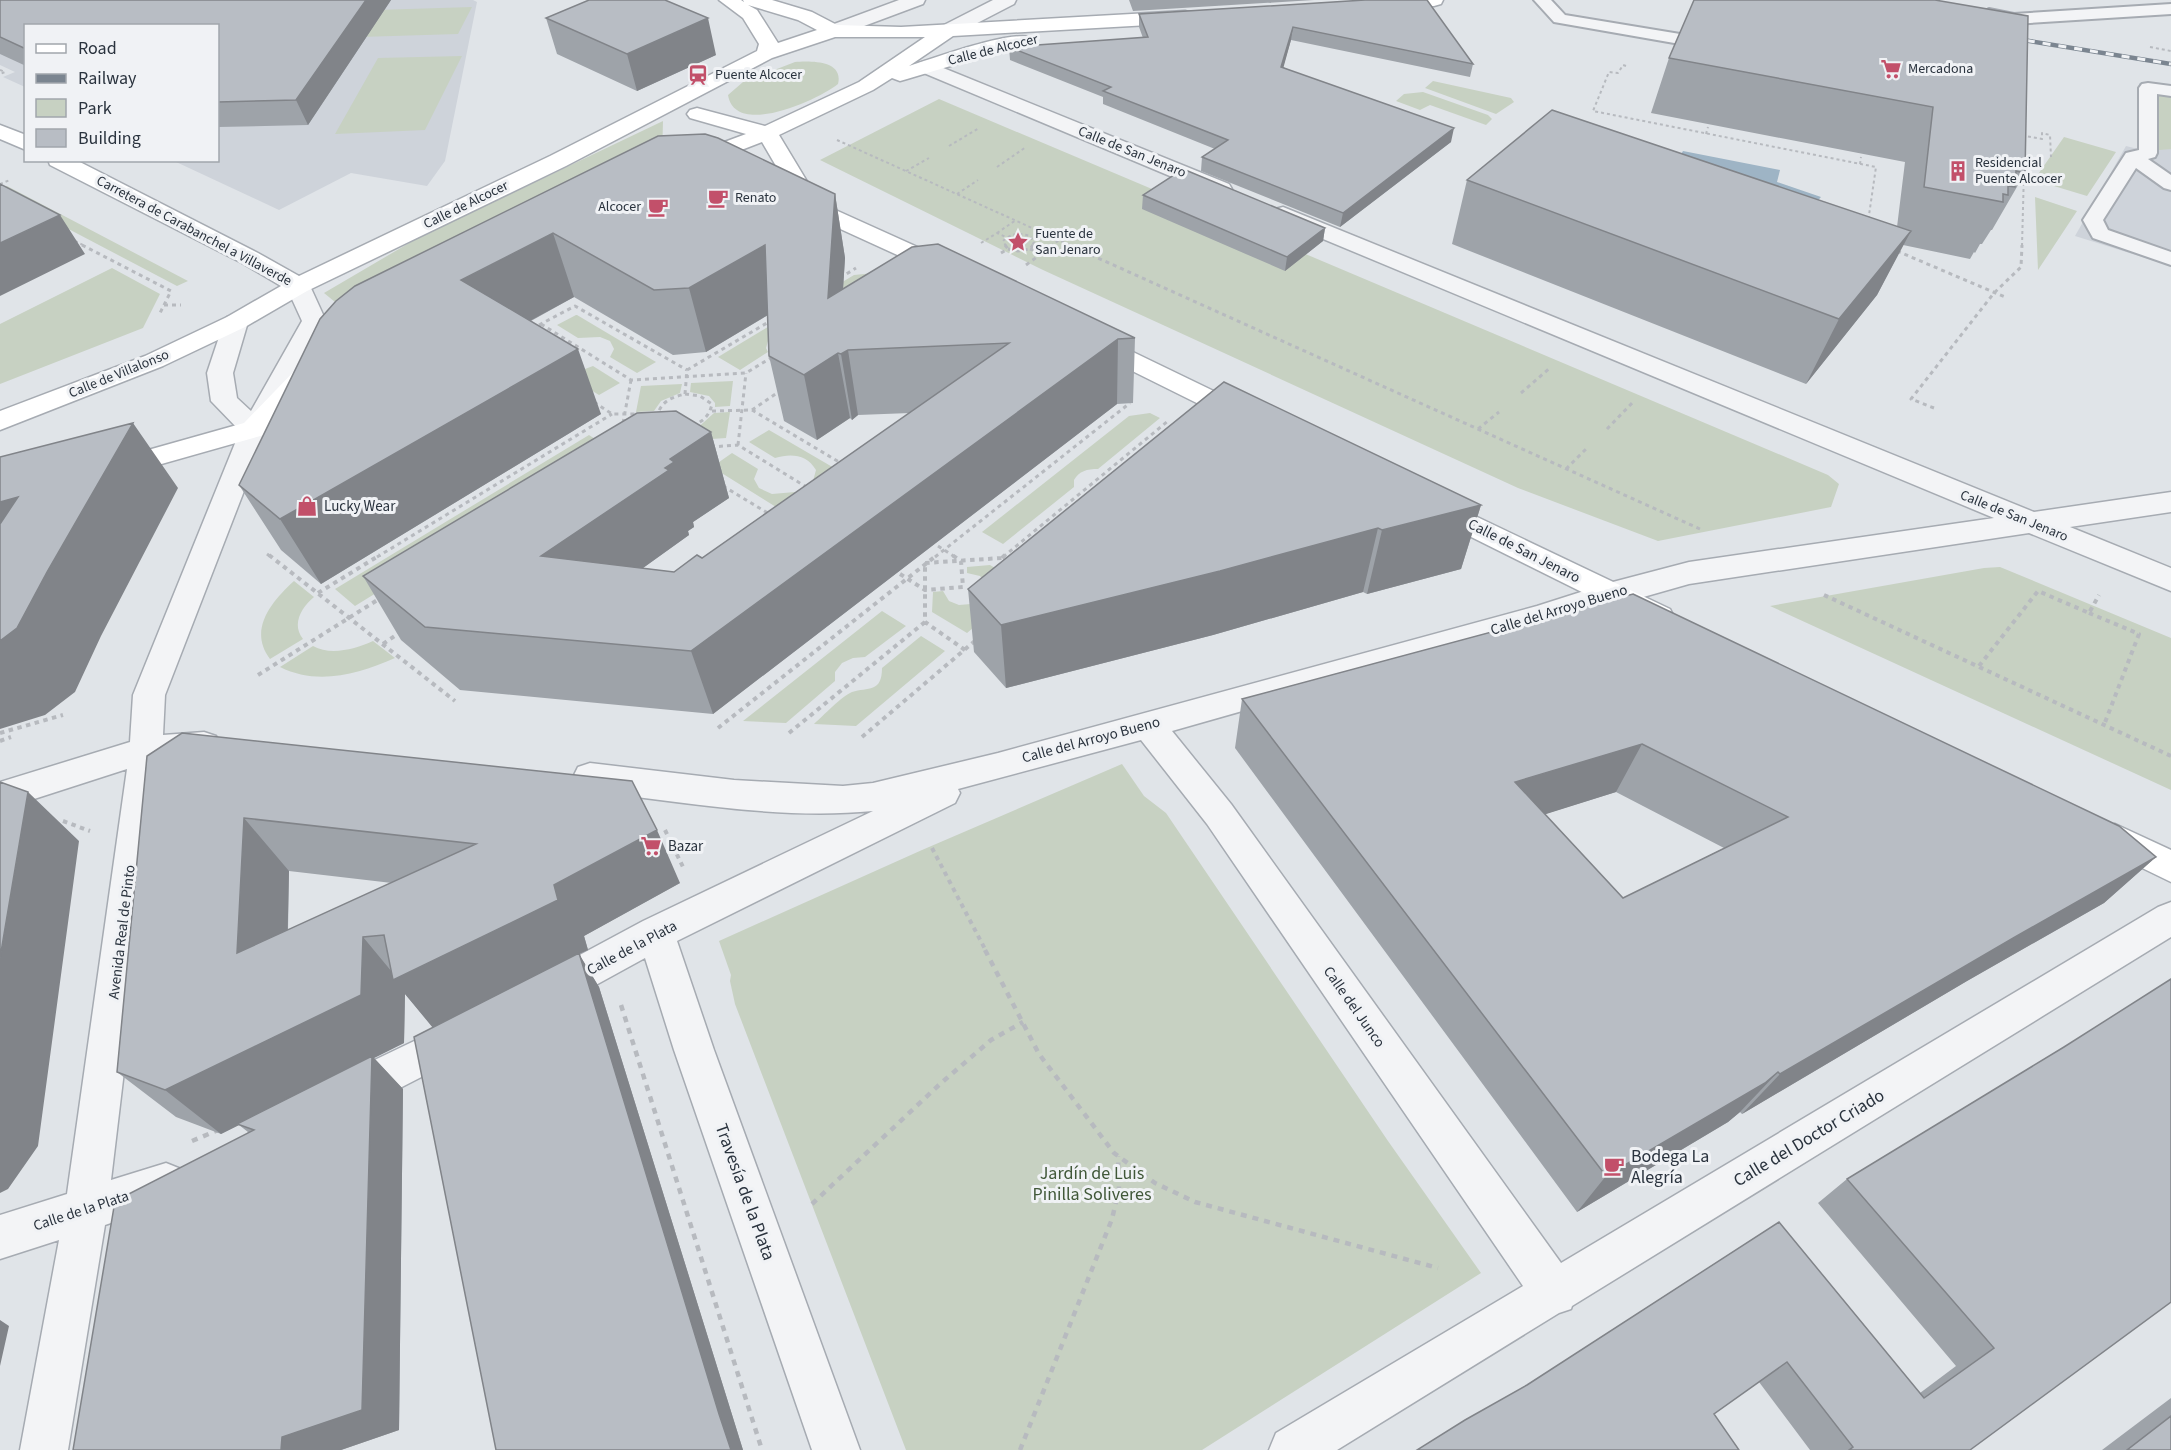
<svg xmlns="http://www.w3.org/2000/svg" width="2171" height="1450" font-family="'Source Sans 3',sans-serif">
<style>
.built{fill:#ced3da}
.green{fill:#c7d1c2}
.water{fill:#9eb4c5}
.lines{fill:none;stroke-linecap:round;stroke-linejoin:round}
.lane-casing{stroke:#a6abb2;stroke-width:4}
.street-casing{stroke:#a6abb2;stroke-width:3}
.secondary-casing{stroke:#a6abb2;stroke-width:3}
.path-far3{stroke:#b7babf;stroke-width:2;stroke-dasharray:3 3;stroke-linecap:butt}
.path-far2{stroke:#b7babf;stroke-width:3;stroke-dasharray:4 4;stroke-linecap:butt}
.path-far1{stroke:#b7babf;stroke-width:4;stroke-dasharray:4.5 4.5;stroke-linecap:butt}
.path{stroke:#b7babf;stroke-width:4.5;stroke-dasharray:6 6;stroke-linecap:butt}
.lane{fill:#f3f4f6;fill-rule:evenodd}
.street{fill:#f3f4f6;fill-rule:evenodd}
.secondary{fill:#fff;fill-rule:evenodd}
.rail-casing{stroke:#7b8590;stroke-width:4.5}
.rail{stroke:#f0f2f5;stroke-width:3;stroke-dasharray:8;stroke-linecap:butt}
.wall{fill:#9ea3a9;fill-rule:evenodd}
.shaded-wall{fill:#818489}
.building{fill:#b8bdc4;stroke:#818489;stroke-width:1.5;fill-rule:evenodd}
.labels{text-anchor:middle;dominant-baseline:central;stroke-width:6;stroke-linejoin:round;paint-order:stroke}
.far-street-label{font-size:14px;fill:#2a333e;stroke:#f0f2f5}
.far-poi-label{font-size:14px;fill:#2a333e;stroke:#f0f2f5;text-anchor:start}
.poi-label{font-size:15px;fill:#2a333e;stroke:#f0f2f5;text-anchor:start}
.street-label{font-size:15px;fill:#2a333e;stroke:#f0f2f5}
.near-street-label{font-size:18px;fill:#2a333e;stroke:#f0f2f5}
.near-poi-label{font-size:18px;fill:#2a333e;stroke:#f0f2f5;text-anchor:start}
.near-park-label{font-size:18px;fill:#415839;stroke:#f0f2f5}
</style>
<rect width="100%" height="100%" fill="#e0e4e8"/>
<path class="built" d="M6,0H473L477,2L445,161L427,186L351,173L279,210L174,161L218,160V26H26L25,87L3,77L15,72L0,65V2Z
M2139,83L2171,88V266L2075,236L2126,146L2138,149Z"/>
<path class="green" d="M472,7L458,34L360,37L376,10Z
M462,56L425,130L335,134L378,58Z
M795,62C810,61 844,60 838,84C818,100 735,138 728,95L743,82Z
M1433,81L1511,98L1514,102L1496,114L1425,88Z
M1423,92L1488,115L1492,119L1486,125L1430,105L1420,110L1396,101L1404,94Z
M2157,92L2171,95V149L2159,150Z
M939,99L1828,475L1839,484L1831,507L1658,541L1518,488L1043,270L820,160Z
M663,121L662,159L335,302L324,293L416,239Z
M2064,137L2116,152L2087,196L2034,180Z
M7,186L188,281L177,286L0,193V189Z
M2035,197L2077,211L2038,270Z
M112,268L160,294L143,328L0,384V324Z
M874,273L777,335L768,341L766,348L768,352L740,370L718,357L854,275Z
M576,315H577L656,362L637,373L610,357L614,349L610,341L600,337L578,338L557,325Z
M519,346L585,369L593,366L620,383L599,395Z
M733,381L730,406L715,407V403L709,396L690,392L691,383Z
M682,384L680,393L661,401L654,411L636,412L641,386Z
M730,412L726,438L683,441L714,413Z
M1150,413L1160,418L1098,469C1087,469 1079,471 1074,480V487L1003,544L982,532L1129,416Z
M769,430L865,486L845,500L813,481L816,470C807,455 792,453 775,458L749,442Z
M589,435L610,449L355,606L335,589Z
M732,453L758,469L754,479L759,488L772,494L795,492L828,512L808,527L712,467Z
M990,565L1024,585L967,633L932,612L933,592L943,591L949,601L959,605L971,604L986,583L980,576L967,573V567Z
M2000,567L2171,638V790L1770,606L1984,568Z
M294,581L314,597C302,607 291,624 303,639L270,659C248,630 271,602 294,581Z
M882,611L906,626L865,657L853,658L842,663L835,672V681L786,723L743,721Z
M921,636L945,651L856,726L814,724C823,716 842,696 852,692C868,687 882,693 882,668Z
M373,641L395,658C358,674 318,686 280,667L313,646C331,656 355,649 373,641Z
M1122,764L1144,796L1166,813L1388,1141L1481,1273L1202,1450H906L735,1004L730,981L731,975L719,941L922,850Z"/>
<path class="water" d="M1683,151L1780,170L1777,182L1821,197L1812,207L1677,161Z"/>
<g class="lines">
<g class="lane-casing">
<path id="lane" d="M1534,0H1551L1565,15L1680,34L1688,39L1680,44L1554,22Z
M2171,4V14L2014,24L1983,17L1981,14L1989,9L2014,14Z
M2148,83L2171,86V96L2157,94V153L2155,157L2148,159L2171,175V190L2164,188L2136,168L2103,220L2108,230L2171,252V265L2093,238L2083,220L2126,153L2139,150V88L2142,84Z"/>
</g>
<g class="street-casing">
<path id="street" d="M899,0H925L923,4L840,35H826L823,31L826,27Z
M993,0H1016L1014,4L958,33H944L941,29L944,25Z
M926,61L1229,184L1232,189L1229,194L1221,196L1213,194L919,71L916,67L919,63Z
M1283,207L2034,512L2171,492V512L2070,527L2171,568V591L2029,533L1689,584L1172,731L1231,804L1561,1263L2158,907L2171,902V937L1572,1306L1571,1309L1559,1313L1337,1450H1269L1276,1433L1523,1286L1207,824L1141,740L958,789L960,793L955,803L677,941L714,1050L860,1450H812L674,1050L645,958L563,1003L549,1008L535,1003L530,991L535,979L643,921L873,811C782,820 681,802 590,791L578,787L573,777L578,767L590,763L734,780L843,786L873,783L998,753L1537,606L1609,583L1689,562L1994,518L1275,219L1272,214L1275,209Z
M298,279L307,281L310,286L326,321L268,429L165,695L163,735L204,732L216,736L221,745L216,754L204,758L161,762L111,1180L166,1163L181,1169L187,1184L181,1199L105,1225L68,1450H20L59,1240L0,1259V1215L67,1194L127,769L0,810V782L130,742L133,695L240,431L211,401L207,373L224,322L227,317L236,315L245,317L248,322L233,373L237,398L251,411L302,321L286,286L289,281Z
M458,1020L472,1025L478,1038L472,1051L363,1107L349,1112L335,1107L329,1093L335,1079Z"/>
</g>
<g class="secondary-casing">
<path id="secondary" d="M719,0H741L744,2L743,0H772L812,12L837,25L901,27L1185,11L1192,13L1194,17L1192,21L1185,23L953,36L909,66C935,58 1007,31 1031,37L1034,41L1031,45L994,53L907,79L900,81L892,78L873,90L779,135L820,203L955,264L959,269L955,274L947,276L939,274L790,206L787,201L793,195L762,142L692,169L684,167L681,162L684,157L746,134L690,118L687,114L690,110L697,108L765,126L859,82L925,37H835L772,58L566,166L307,291L245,327L163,366L0,430V411L145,356L227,317L281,286L242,263L50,165L48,160H76L258,253L299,276L550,156L757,51L759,44L743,18ZM748,5L798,20L817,30L778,43L757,10Z
M1376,0H1443L1441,4L1434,6L1383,10L1376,8L1374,4Z
M0,125L26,135V150L0,139Z
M1095,335L1104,338L1255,411L1259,417L1255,423L1246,425L1237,423L1086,348L1082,343L1086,338Z
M311,361L320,363L324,369L264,435L112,478L102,475L98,469L102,463L244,423L302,363Z
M1433,496L1670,609L1674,617L1670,625L1659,628L1648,625L1423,513L1419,506L1423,499Z
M2115,824L2171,850V882L2103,849L2097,839L2103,829Z"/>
</g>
<path class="path-far3" d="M2150,47L2171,51
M1626,66L1623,65L1618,73L1609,72L1593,111L1876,167L1868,222
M0,70L5,72L0,74
M1706,134L1708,127
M2025,139V136L2042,139V133L2050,135L2051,157
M837,140L1072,246
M949,146L979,128
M1860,164L1861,157
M997,167L1026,147
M906,171L929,158
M0,184L10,180
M957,194L978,180
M997,233L1016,220
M75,241L85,246
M981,243L997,233L1006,237
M1006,246L1003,241C1011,233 1020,233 1030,236L1034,242L1032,246
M1051,246L1059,240
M2022,246L2024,171"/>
<path class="path-far2" d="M82,245L171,291L159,315
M1005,245L1008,249
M1069,245L1700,529
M1008,249L1018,251L1030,249L1033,245
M1030,249L1042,253L1053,245
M1897,251L2005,297
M1001,253L1008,249
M1026,265L1041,254
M840,278L856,268
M164,305H181
M541,324L631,380L746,373L774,356
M539,325L575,306L687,370
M687,370L772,320
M1521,393L1551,367
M685,394L700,396L712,404C707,428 683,429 663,423L658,413C663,400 673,397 685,394Z
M685,394L687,370
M594,402L612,414H637
M1934,408L1911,399L1994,293L2021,267L2022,245
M752,410L844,465
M712,411L752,410L780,391
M623,423L631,380
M1478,429L1499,412
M1607,429L1634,401
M738,445L746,373
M711,447L738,445L808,488
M1566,469L1586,449
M723,486L771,515
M938,546L955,557
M267,554L271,557
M377,557L612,414
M935,557L1130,403
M1003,557L1168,421"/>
<path class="path-far1" d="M269,555L455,701
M1002,558L1005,555
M900,574L925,590L963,587L961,561L952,555
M318,593L380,555
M1824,595L2171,756
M2089,613L2139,634L2104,725
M383,644L399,633
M965,650L925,622V563L1002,558L1008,561
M1979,666L2038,591L2089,613L2099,595
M258,675L379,599
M718,728L937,555
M0,733L63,715
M789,733L925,622
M862,737L976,640
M0,741L11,737
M63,821L90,831
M665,830L684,869
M932,848L986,951"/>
<path class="path" d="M985,950L1039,1054L1114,1153L1155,1183L1195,1202L1438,1268
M621,1005L762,1450
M192,1141L218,1130
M812,1204L940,1084L991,1040L1023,1022
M1020,1450L1112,1219L1119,1189L1118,1156"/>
<use href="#lane" class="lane"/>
<use href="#street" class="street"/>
<use href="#secondary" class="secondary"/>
<g class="rail-casing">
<path id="rail" d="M2011,38L2171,64"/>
</g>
<use href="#rail" class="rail"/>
</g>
<path class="wall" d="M0,0H391L308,125L218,127V26H26V66L0,54Z
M1129,0H1314L1133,11Z
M1365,0L1473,64L1470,77L1291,40L1283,67L1451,142L1340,227L1201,171L1202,157L1215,149L1103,104V97L1010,60L1009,47L1143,38L1139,27V14Z
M1935,0L2025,173L1992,230H1991L1982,244H1980L1975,253L1974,252L1970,259L1903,245L1877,295L1806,384L1452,244L1467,180L1897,227L1905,162L1651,113L1669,58Z
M546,18L716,55L637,91L557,54Z
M658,136L835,194L845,258L843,288L1135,338L1133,403L1117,404L713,714L460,690L401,640L363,576L711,432L729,498L693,522L694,527L688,531L689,535L643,568L674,572L702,558L910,413L858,415L852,420L850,418L817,440L784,421L769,356L768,315L706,352L673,355L574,297L531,321L601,414L321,584L281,550L239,485Z
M1143,195L1325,228L1323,241L1285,271L1142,209Z
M1481,505L1461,569L1367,594L1363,592L1213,635L1006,688L974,652L968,589Z
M1633,594L2156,857L2104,903L1967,981L1742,1114L1740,1112L1728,1122L1577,1212L1235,748L1242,699ZM1616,792L1724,848L1623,898L1545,814Z
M147,756L680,883L584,936L588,950L579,954L599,987L743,1450H496L433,1027L405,994L404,1043L374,1058L403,1089L399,1430L341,1450H73L248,1132L239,1125L221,1134L176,1117L117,1072ZM289,871L392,883L288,930Z
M2064,1047L1970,1450H1810L1759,1382L1527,1385L1779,1222L1920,1393L1956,1366L1818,1203L1847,1179Z
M2171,1398V1450H2102Z"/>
<path class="shaded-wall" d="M366,0H391L308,125L296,100Z
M708,18L716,55L637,91L627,54Z
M1293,27L1291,40L1280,80L1281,67Z
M1454,128L1451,142L1340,227L1343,213Z
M835,194L845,258L839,353H838L850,418L817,440L804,375L828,298Z
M60,215L85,254L0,296V243Z
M1325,228L1323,241L1285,271L1287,257Z
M1911,231L1877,295L1806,384L1839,319Z
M553,233L574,297L487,344L461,280Z
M765,245L778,309L706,352L689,288Z
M1118,339L1117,404L713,714L691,651Z
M578,349L601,414L321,584L280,519Z
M848,350L858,415L852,420L841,354Z
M133,423L178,488L101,636L75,692L45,715L0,729V502Z
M711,432L729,498L693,522L694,527L688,531L689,535L569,621L541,556L665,468L670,459Z
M1481,505L1461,569L1367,594L1382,530Z
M1378,528L1363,592L1213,635L1006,688L1001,625Z
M1642,744L1616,792L1495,830L1515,782Z
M28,792L79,841L38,1146L8,1189L0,1193V958Z
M244,818L289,871L286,1002L237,953Z
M657,830L680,883L584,936L588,950L579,954L599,987L743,1450H731L433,1028L405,994L404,1043L374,1058L403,1089L399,1430L341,1450H281L282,1437L371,1059L237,1124L239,1125L221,1134L165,1090L363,937L397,978L554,885Z
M2156,857L2104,903L1967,981L1742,1114L1780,1074L2015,937Z
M1778,1072L1740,1112L1728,1122L1577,1212L1606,1176Z
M0,1320L9,1326L0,1366Z"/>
<path class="building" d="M0,0H366L296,100L218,102V26H26V49L0,37Z
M589,0H665L708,18L627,54L546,18Z
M1365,0H1427L1473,64L1293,27L1281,67L1454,128L1343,213L1202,157L1228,140L1103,91L1111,87L1009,47L1148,37L1139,14Z
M1694,0H1935L2028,16L2025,173L2016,171L2015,187L2008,186V195L2003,194V202L1924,187L1933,107L1669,58Z
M1552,110L1911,231L1839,319L1467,180Z
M705,134L718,138L835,194L828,298L912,247L938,244L1135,338L1118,339L691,651L425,627L363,576L637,413L676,411L711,432L670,459L674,462L665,468L669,470L541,556L674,572L697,555L702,558L1009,343L848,350L841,354L838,353L804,375L769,356L765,245L689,288L654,290L553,233L461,280L578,349L280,519L239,485L320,319L336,301L355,286L658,136Z
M1183,169L1325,228L1287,257L1143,195Z
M0,184L60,215L0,243Z
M1224,382L1481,505L1382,530L1378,528L1220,571L1001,625L968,589Z
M133,423L47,572L17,628L0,641V524L18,497L0,502V457Z
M1633,594L2119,826L2156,857L2015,937L1780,1074L1778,1072L1765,1083L1606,1176L1242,699ZM1642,744L1788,817L1623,898L1515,782Z
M182,733L632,781L657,830L554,885L558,900L393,980L384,935L363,937L361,995L165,1090L117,1072L147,756ZM244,818L476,844L237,953Z
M0,782L28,792L0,958Z
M579,953L719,1414L731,1450H496L414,1037Z
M2171,979V1302L1970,1450H1849L1853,1447L1787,1362L1714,1414L1739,1450H1417L1465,1420L1527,1385L1779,1222L1924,1398L1994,1348L1847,1179L2064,1047Z
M372,1056L362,1410L282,1437L281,1450H73L115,1201L254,1130L237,1124Z
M2171,1416V1450H2127Z"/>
<defs>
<g id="supermarket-bare" transform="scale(1.62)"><path d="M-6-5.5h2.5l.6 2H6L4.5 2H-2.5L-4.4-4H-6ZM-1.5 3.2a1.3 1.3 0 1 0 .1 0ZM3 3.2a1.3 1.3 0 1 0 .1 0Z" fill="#c2506a" stroke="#f0f2f5" stroke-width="2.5" paint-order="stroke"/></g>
<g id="station-bare" transform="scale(1.62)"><path d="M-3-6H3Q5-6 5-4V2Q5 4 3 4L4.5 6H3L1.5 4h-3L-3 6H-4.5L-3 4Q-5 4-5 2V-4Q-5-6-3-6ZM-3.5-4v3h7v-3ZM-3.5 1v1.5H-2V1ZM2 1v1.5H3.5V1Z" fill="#c2506a" stroke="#f0f2f5" stroke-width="2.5" paint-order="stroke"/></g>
<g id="building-bare" transform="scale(1.62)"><path d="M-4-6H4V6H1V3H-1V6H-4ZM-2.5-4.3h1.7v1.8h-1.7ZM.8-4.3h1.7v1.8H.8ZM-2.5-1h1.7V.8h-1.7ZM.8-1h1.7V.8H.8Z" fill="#c2506a" stroke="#f0f2f5" stroke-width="2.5" paint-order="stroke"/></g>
<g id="cafe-bare" transform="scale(1.62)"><path d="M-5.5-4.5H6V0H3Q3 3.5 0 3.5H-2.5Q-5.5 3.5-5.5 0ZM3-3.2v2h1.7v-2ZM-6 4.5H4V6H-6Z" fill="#c2506a" stroke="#f0f2f5" stroke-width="2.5" paint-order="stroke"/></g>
<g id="sight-bare" transform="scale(1.62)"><path d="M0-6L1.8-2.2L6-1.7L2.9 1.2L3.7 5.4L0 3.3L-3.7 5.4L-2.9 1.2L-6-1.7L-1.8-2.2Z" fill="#c2506a" stroke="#f0f2f5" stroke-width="2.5" paint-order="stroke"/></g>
<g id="shop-bare" transform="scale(1.62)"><path d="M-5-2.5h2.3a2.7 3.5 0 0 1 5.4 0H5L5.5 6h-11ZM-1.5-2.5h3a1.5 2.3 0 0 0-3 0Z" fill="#c2506a" stroke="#f0f2f5" stroke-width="2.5" paint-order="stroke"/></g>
</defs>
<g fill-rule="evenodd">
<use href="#supermarket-bare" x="1891" y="69"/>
<use href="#station-bare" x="698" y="75"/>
<use href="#building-bare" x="1958" y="171"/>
<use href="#cafe-bare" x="718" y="198"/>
<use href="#cafe-bare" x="658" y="207"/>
<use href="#sight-bare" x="1018" y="242"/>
<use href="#shop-bare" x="307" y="506"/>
<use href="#supermarket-bare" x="651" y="846"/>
<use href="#cafe-bare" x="1614" y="1166"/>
</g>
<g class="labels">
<g class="far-street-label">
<text transform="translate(993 50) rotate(-14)">Calle de Alcocer</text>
<text transform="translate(1132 152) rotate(22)">Calle de San Jenaro</text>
<text transform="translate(466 205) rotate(-26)">Calle de Alcocer</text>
<text transform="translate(194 231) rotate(28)">Carretera de Carabanchel a Villaverde</text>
<text transform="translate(119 374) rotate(-22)">Calle de Villalonso</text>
<text transform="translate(2014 516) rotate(22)">Calle de San Jenaro</text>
</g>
<g class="far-poi-label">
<text x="1908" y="69">Mercadona</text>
<text x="715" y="75">Puente Alcocer</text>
<text x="1975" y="163">Residencial<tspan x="1975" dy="16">Puente Alcocer</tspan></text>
<text x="735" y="198">Renato</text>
<text x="641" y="207" text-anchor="end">Alcocer</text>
<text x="1035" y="234">Fuente de<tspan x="1035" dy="16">San Jenaro</tspan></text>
</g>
<g class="poi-label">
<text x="324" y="506">Lucky Wear</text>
<text x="668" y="846">Bazar</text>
</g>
<g class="street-label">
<text transform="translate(1524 551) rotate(27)">Calle de San Jenaro</text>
<text transform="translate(1559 610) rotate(-17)">Calle del Arroyo Bueno</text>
<text transform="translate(1091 740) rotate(-15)">Calle del Arroyo Bueno</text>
<text transform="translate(122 932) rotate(-83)">Avenida Real de Pinto</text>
<text transform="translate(632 948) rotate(-28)">Calle de la Plata</text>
<text transform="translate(1354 1007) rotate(55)">Calle del Junco</text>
<text transform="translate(81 1211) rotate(-18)">Calle de la Plata</text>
</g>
<g class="near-street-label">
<text transform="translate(1809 1138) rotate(-31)">Calle del Doctor Criado</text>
<text transform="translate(745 1192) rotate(70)">Travesía de la Plata</text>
</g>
<g class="near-poi-label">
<text x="1631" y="1156">Bodega La<tspan x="1631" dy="21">Alegría</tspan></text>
</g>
<g class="near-park-label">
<text x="1092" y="1173">Jardín de Luis<tspan x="1092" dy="21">Pinilla Soliveres</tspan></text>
</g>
</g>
<rect x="24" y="24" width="195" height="138" fill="#f0f2f5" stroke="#a1a6ac" stroke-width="1.5"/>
<rect x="36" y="44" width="30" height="9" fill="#ffffff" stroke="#a1a6ac" stroke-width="1.5"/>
<text x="78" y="54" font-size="18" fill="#2a333e">Road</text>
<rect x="36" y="74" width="30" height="9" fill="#7b8590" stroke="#a1a6ac" stroke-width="1.5"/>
<text x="78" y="84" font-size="18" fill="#2a333e">Railway</text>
<rect x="36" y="99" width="30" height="18" fill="#c7d1c2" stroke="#a1a6ac" stroke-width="1.5"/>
<text x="78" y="114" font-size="18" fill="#2a333e">Park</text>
<rect x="36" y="129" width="30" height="18" fill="#b8bdc4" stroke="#a1a6ac" stroke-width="1.5"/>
<text x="78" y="144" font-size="18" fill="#2a333e">Building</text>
</svg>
